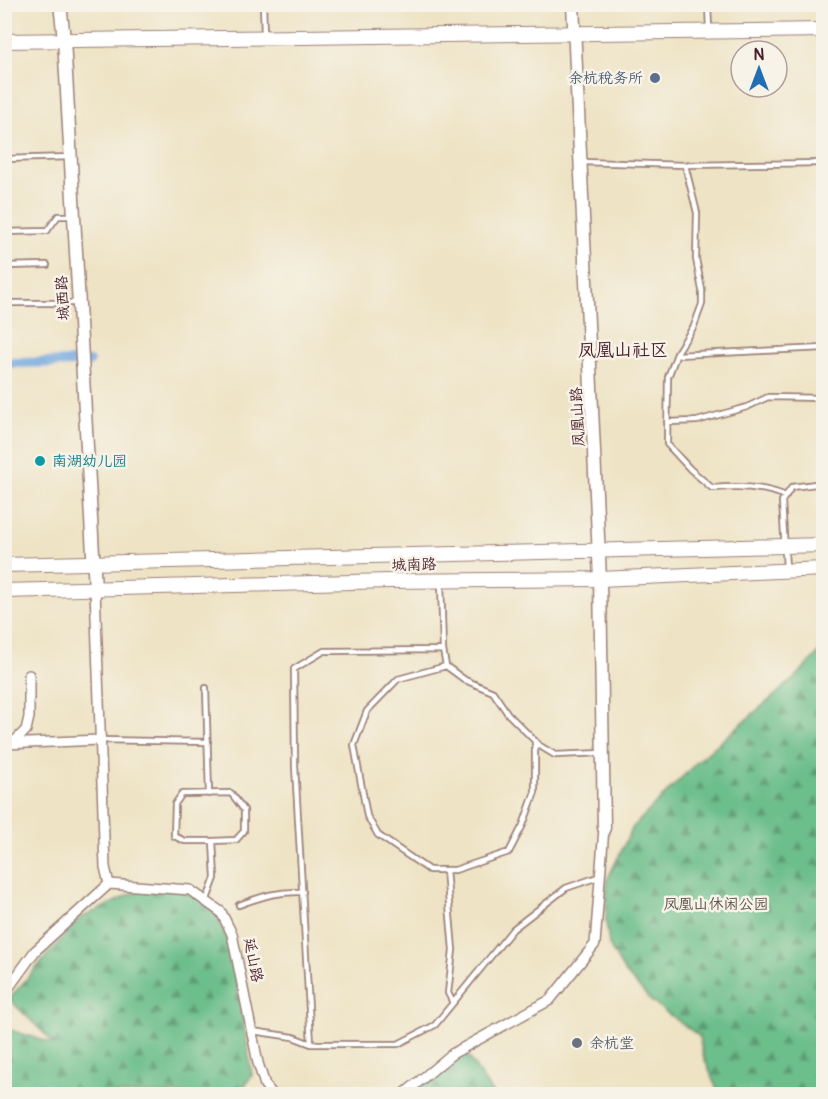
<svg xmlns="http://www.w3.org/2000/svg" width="828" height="1099" font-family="Pangolin,'LXGW WenKai TC',sans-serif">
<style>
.forest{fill:url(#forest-firs);stroke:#5b6e5a;stroke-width:1.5}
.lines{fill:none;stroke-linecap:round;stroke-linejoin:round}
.canal{stroke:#6fa5dd;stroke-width:10}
.service-casing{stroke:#9c8178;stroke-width:8}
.minor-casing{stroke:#9c8178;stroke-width:12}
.tertiary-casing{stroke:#9c8178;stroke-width:15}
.secondary-casing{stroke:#9c8178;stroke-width:16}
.service{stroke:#fff;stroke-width:4.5}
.minor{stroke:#fff;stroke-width:9}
.tertiary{stroke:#fff;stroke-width:12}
.secondary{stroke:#fff;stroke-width:14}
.service-dot{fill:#5c6f8a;stroke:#f7f3e8;stroke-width:2}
.culture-dot{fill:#0f9aa8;stroke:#f7f3e8;stroke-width:2}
.worship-dot{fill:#6b7280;stroke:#f7f3e8;stroke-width:2}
.labels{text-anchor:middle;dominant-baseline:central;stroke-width:5;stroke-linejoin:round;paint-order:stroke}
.service-label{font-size:15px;fill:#4e5e75;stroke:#f7f3e8;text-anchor:end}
.street-label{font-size:15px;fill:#4a1f2b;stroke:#f7f3e8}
.culture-label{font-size:15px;fill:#0d838f;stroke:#f7f3e8;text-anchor:start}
.park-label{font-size:15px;fill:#594f49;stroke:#f7f3e8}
.worship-label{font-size:15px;fill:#5b616d;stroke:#f7f3e8;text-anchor:start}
.quarter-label{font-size:18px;fill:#4a1f2b;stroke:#f7f3e8}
</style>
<defs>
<pattern id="forest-firs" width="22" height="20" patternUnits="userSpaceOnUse" patternTransform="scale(1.5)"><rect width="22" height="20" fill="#6cbe8a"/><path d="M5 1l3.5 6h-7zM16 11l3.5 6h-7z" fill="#5b9a71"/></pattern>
</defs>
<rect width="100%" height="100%" fill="#f7f3e8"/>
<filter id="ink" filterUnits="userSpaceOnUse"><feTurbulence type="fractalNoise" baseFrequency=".0167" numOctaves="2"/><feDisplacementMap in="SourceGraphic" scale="12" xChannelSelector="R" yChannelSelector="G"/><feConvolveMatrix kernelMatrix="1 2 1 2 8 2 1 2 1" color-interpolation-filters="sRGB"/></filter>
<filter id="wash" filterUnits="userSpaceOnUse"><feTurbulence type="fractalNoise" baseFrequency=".008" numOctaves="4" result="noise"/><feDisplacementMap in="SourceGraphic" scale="24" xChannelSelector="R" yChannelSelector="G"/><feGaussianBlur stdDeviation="1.35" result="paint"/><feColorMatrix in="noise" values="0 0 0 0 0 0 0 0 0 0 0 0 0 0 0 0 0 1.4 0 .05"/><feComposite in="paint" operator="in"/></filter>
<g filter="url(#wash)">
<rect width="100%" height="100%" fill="#eee3c5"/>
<path class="forest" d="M821,650H823V1094H719L703,1055L699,1036L652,1002L624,971L609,945L606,920L607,880L633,827L698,761L796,677Z
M145,887L194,892L213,907L232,951L252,1075L239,1094H5L4,1028L55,1044L9,999L79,919Z
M464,1050L493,1094H410Z"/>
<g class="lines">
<path class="canal" d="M453,4L454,5
M4,363L89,362"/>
</g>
</g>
<g filter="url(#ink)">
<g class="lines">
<g class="service-casing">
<path id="service" d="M263,4L264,34
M708,4L709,29
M4,159L71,157
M581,162L685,165L824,163
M685,165L697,213L696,259L702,290V304L694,326L678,351L668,377L667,444L690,469L712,488C738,486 761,486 786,496
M4,232L47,231L58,216H74
M4,266L47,265
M4,303H79
M677,355L824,348
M667,422L697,421L747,407L768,397L824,398
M786,568L782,501L792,487L824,483
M443,650L446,666L465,680L493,692L508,714L540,746L555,755L602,753
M446,666L398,679L367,711L354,745L367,816L378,835L429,870H455L509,852L523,825L535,792V741
M206,688L209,794
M100,740L208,742
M446,870L453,950L448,993L453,1003
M206,902L215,878L213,841L236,840L244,831V810L231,793L182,794L175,804L174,836L185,841H213
M239,905C263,896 278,891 303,892
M252,1031L293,1037L311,1044H398L435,1025L513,929L566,888L601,876
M311,1044L295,766L294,669L324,651L443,650L441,582"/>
</g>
<g class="minor-casing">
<path id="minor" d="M95,589L105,867L109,884
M4,744L100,740
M12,744L26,730L29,717V675
M109,884L190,890L221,912L232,934L258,1063L265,1085L272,1094
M4,994L35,951L109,884
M404,1094L452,1054L550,1000L595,944L604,828"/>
</g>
<g class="tertiary-casing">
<path id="tertiary" d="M60,4L64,39L95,589
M573,4L600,579L604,828"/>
</g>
<g class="secondary-casing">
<path id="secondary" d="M4,41L824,30
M4,565L824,545
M4,591L390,581L600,579L824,569"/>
</g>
<use href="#service" class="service"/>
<use href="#minor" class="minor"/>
<use href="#tertiary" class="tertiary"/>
<use href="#secondary" class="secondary"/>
</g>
</g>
<circle class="service-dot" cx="655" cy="78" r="6"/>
<circle class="culture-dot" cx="40" cy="461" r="6"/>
<circle class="worship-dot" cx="577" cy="1043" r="6"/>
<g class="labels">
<g class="service-label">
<text x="643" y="78">余杭税务所</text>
</g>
<g class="street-label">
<text transform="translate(63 298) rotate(-93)">城西路</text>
<text transform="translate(578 417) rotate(-93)">凤凰山路</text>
<text transform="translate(414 565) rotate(-1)">城南路</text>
<text transform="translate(253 960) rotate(79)">延山路</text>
</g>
<g class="culture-label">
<text x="52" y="461">南湖幼儿园</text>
</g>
<g class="park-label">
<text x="716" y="904">凤凰山休闲公园</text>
</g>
<g class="worship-label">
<text x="589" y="1043">余杭堂</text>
</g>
<g class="quarter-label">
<text x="623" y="350">凤凰山社区</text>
</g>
</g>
<rect width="828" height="1099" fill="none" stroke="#f7f3e8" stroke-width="24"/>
<g transform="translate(759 69)"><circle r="28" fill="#f7f3e8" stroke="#b29e9c" stroke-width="1.5"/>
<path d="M0-4.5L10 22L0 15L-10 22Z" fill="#1f6fb2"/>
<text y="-9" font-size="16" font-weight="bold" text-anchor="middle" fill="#4a1f2b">N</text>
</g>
</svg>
